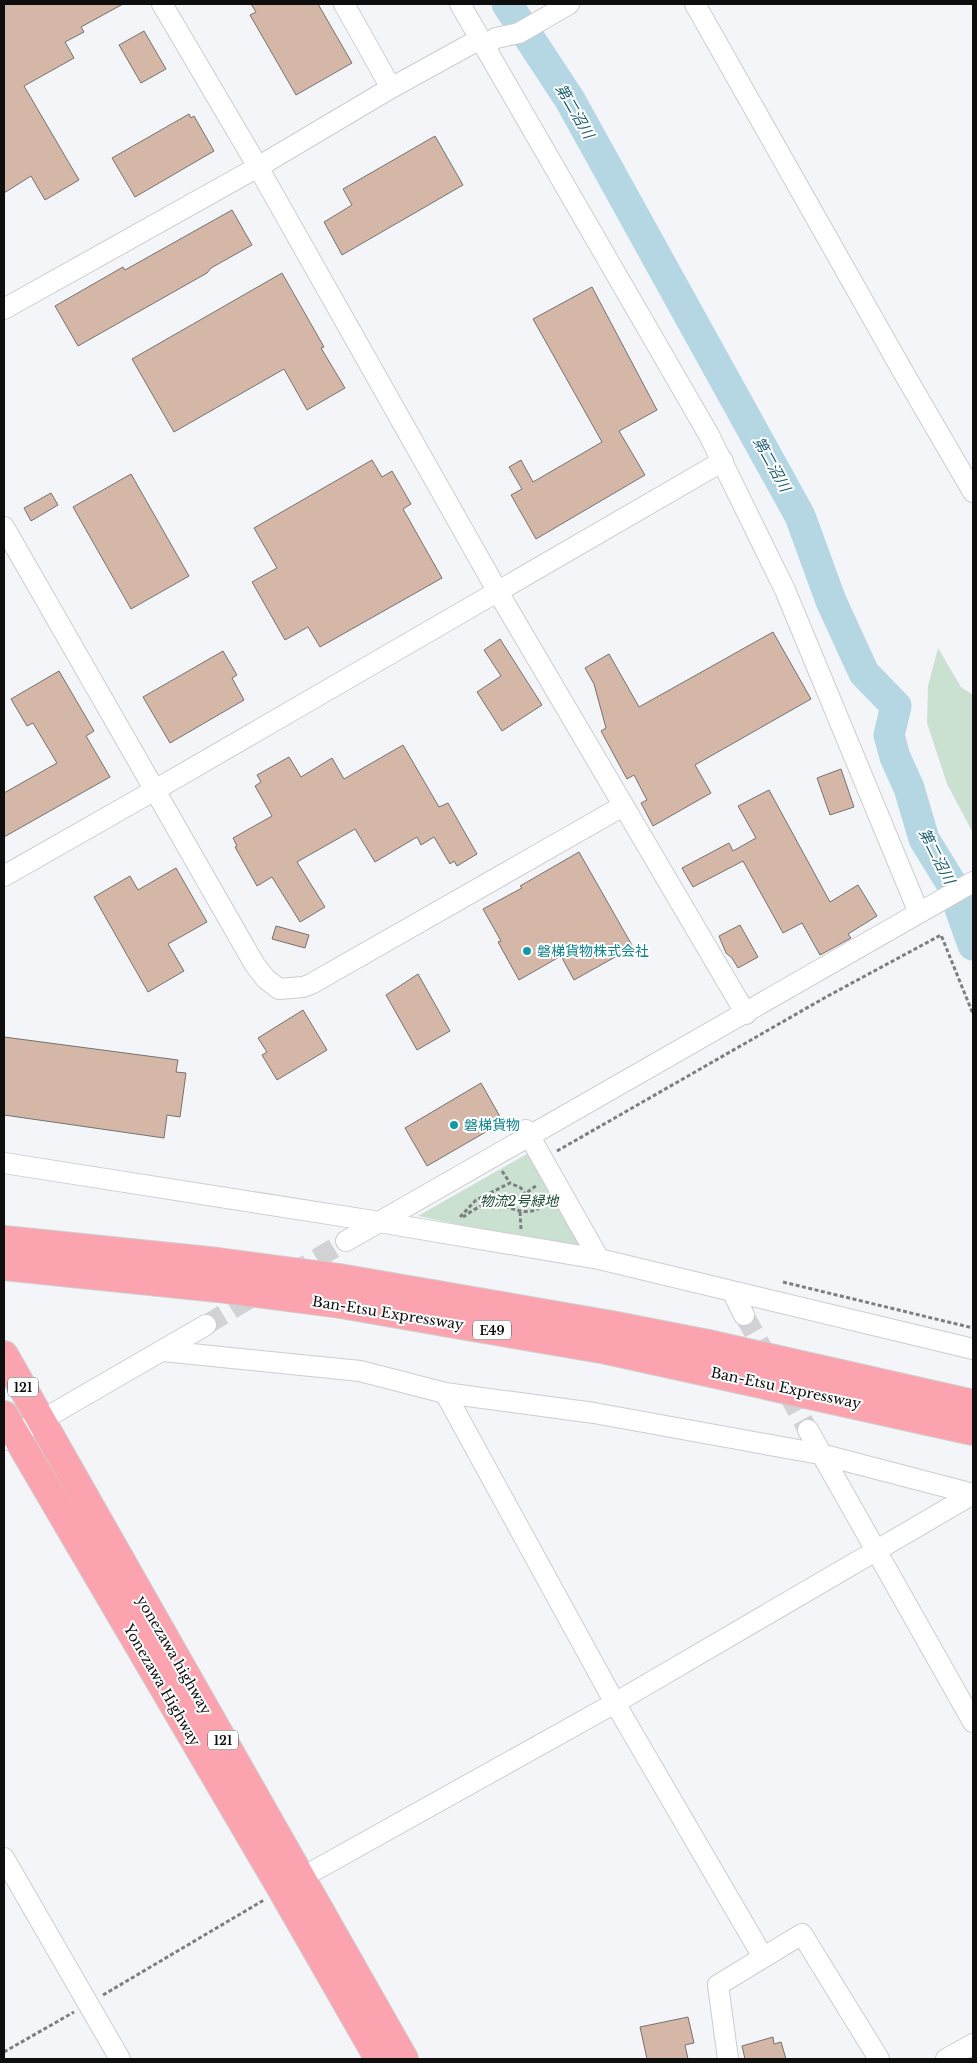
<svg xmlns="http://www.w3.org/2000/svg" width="977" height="2063" font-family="'Libre Baskerville','Noto Sans JP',serif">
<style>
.green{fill:#cae1d2}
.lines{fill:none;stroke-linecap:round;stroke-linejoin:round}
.river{stroke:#b4d7e3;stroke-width:31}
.building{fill:#d4b7a6;stroke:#757270}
.minor-tunnel{stroke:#d2d2d5;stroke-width:20;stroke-dasharray:20 10;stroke-linecap:butt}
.minor-casing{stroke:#cccdd0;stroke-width:22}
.highway-casing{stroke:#cfcfcf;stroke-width:30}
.path{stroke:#7d7e80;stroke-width:3;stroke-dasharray:4 2.5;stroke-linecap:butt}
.minor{stroke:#fff;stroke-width:20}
.highway{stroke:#fba3ae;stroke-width:28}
.culture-dot{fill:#0f9aa8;stroke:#fff;stroke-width:2}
.labels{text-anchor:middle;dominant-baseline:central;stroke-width:4;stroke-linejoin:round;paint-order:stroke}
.shield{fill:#fff;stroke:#565657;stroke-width:1}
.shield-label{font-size:12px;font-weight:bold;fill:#0e0e0f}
.culture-label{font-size:14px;fill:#0d838f;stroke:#fff;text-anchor:start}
.park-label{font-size:14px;font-style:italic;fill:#194b31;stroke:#fff}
.street-label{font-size:14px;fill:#0e0e0f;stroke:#fff}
.water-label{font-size:15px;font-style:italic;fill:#1b5e70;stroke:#fff}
</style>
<rect width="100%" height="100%" fill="#f4f5f8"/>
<path class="green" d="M938,648L961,687L973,695V833L947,784L927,723L928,686Z
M532,1151L590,1252L418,1216Z"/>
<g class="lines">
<path class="river" d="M507,4L570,100L800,516L831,601L864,673L896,706L889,735L895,757L909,788L924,839L951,883L973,945"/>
</g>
<path class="building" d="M4,4H123L81,27L84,32L65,42L74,58L24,86L79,180L45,200L31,176L4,193Z
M251,4H318L352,63L296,95L250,15L256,12Z
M144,31L166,69L141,83L119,45Z
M189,114L191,118L194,116L214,151L135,197L112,158Z
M435,136L463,185L342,255L324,222L352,205L343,189Z
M232,210L252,245L211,268L207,273L78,346L55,306L123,267L125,270Z
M282,273L324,347L321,348L345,388L307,410L284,369L174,432L132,359Z
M592,287L657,410L619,431L645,475L536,539L511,495L522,489L509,467L521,460L533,482L602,442L533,319Z
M372,460L382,477L392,471L411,504L403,509L442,578L320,647L308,627L285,640L252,582L277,568L254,528Z
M131,474L189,576L131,609L73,507Z
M51,493L58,505L31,521L24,508Z
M773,632L811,699L695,765L711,793L653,826L641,803L647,800L634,775L627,779L601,731L606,728L594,684L585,668L609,654L639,707Z
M500,639L542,705L502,731L477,692L501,676L484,650Z
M223,651L237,675L232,678L244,700L170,743L143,697Z
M59,671L94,731L86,736L110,777L4,837V793L57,763L33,723L27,726L11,699Z
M403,745L439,807L448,803L477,854L457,866L454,861L450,864L434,837L421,845L417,837L375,862L355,829L297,862L325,907L300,922L272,877L257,886L235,847L237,846L233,838L272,816L255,786L261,782L257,775L289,757L301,777L332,758L344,779Z
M841,769L854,807L830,815L817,778Z
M769,790L830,902L858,885L877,916L848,934L851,938L820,955L802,923L783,933L743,861L693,887L682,868L729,843L733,851L756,838L738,806Z
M579,852L633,947L574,980L561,956L519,980L498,942L501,941L483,909L522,888L520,886Z
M176,868L207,922L168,944L184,971L148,992L94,897L130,876L138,890Z
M740,925L758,957L738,968L732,958L726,953L719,936Z
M276,926L309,935L305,948L272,939Z
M418,974L450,1031L417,1050L386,995Z
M303,1010L327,1050L277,1080L262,1055L267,1052L258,1038Z
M4,1037L178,1060L176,1072L186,1073L180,1117L167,1115L164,1138L4,1115Z
M481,1083L503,1122L427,1166L405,1128Z
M688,2017L694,2043L685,2045L688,2059H647L640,2027Z
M773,2037L774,2044L781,2042L786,2059H745L742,2046Z"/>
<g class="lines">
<path class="minor-tunnel" d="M291,1274L346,1241
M744,1315L808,1430
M206,1325L262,1291"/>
<g class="minor-casing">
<path id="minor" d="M162,4L258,167L498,592L746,1014
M344,4L391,88
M460,4L709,435L785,590L919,913
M695,4L902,370L973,492
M484,46L496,38L519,33L569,4
M4,309L258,167L391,88L480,39
M4,527L255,965L266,979L279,989L303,987L311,984L623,806
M4,876L155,790L723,461
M526,1130L599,1259
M4,1163L367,1220L599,1259L973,1349
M346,1241L973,882
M732,1291L744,1315
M163,1351L360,1371L445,1393L594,1413L820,1454L973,1494
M445,1393L615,1703L763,1957
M808,1430L973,1722
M4,1440L42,1420L206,1325
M4,1858L120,2059
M301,1878L615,1703L973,1494
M728,2059L718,1985L802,1934L879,2059
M946,2059L973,2044"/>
</g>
<g class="highway-casing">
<path id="highway" d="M4,1240L218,1262L339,1278L611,1325L708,1344L973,1404
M4,1266L218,1288L341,1304L461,1325L607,1350L973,1431
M4,1355L404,2059
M4,1415L281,1888L379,2059"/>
</g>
<path class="path" d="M557,1151L826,997L941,935L973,1014
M502,1171L510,1183
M520,1212L521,1229
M460,1217L476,1200L510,1183L521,1188L525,1194
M463,1217C469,1213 477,1207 484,1205C504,1200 519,1218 538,1209V1204L525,1194L537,1185
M783,1282L973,1328
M103,1995L264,1900
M4,2052L74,2012"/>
<use href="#minor" class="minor"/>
<use href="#highway" class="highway"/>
</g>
<g class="culture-dot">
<circle cx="527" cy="951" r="5"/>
<circle cx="454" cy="1125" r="5"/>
</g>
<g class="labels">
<g class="shield">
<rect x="473" y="1320.5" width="38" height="19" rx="4"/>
<rect x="8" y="1377.5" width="30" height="19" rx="4"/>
<rect x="208" y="1730.5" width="30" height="19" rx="4"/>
</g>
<g class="shield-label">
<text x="492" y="1330">E49</text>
<text x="23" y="1387">121</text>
<text x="223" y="1740">121</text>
</g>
<g class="culture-label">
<text x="537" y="951">磐梯貨物株式会社</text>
<text x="464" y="1125">磐梯貨物</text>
</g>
<g class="park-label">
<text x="519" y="1201">物流2号緑地</text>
</g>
<g class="street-label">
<text transform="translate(388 1313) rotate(9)">Ban-Etsu Expressway</text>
<text transform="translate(786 1388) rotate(12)">Ban-Etsu Expressway</text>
<text transform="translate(174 1655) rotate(60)">yonezawa highway</text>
<text transform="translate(162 1685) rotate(60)">Yonezawa Highway</text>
</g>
<g class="water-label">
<text transform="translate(575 111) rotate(60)">第二沼川</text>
<text transform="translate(772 464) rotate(61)">第二沼川</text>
<text transform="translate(937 856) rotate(63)">第二沼川</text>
</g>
</g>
<rect width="977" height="2063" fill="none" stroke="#0e0e0f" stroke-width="10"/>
</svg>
